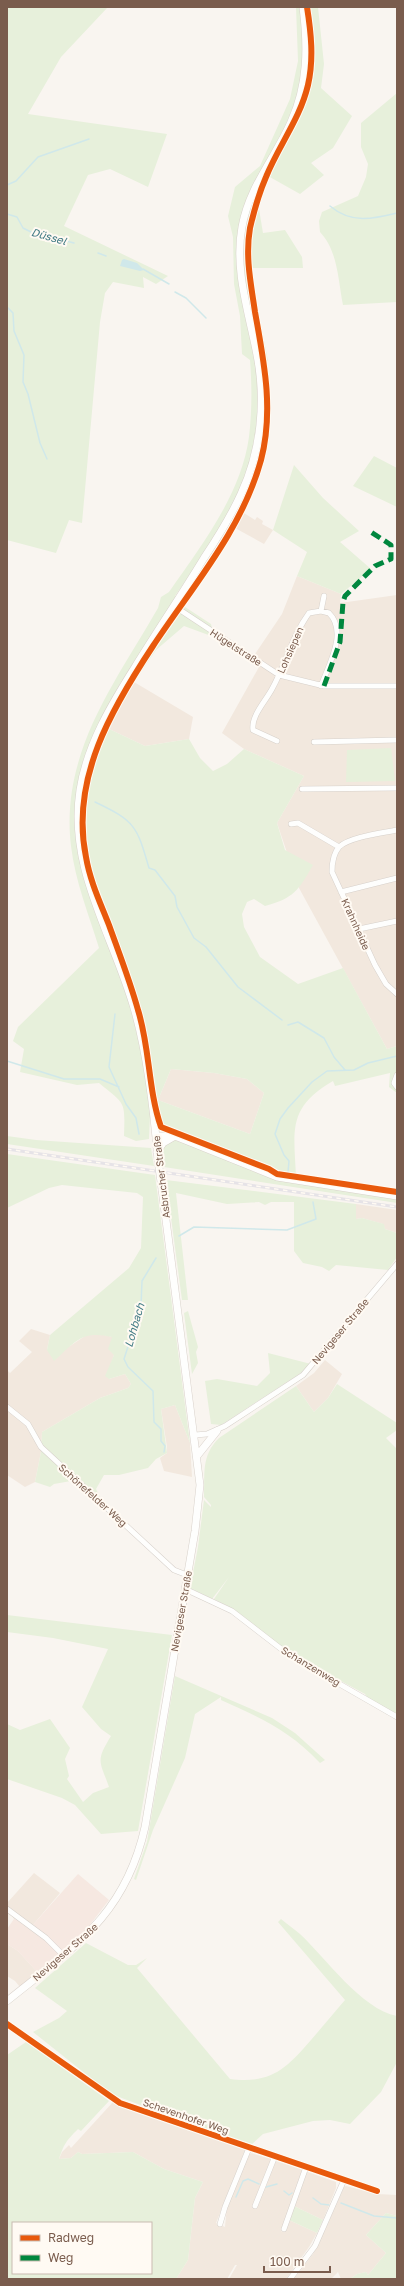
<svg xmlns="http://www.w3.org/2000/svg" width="404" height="2286" font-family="'Golos Text',sans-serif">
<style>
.residential{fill:#f2e8de}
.commercial{fill:#f6e8e1}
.green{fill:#e7f0db;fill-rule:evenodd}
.water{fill:#d0e8ea}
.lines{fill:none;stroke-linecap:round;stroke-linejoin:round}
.stream{stroke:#d0e8ea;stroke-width:1.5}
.minor-casing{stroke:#d7d1cb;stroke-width:6}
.secondary-casing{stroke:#d9d2cb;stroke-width:8}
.minor{stroke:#fefefd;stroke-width:5}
.secondary{stroke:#fefefd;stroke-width:7}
.rail-casing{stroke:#e6e3e7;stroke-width:3}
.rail{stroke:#fffaf3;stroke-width:1.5;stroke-dasharray:4.5;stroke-linecap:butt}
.secondary-bridge-casing{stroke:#d9d2cb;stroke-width:8;stroke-linecap:butt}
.secondary-bridge{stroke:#fefefd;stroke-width:7}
.quiet{stroke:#00873e;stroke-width:5;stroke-dasharray:10 5;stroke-linecap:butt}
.cycleway-casing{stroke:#fffaf3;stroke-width:8}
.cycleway{stroke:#e8590c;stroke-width:6}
.labels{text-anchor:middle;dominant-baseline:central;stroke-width:4;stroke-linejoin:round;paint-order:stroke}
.street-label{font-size:10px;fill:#7a5c4d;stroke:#fffaf3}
.water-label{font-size:11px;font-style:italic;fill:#437c86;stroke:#fffaf3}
</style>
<rect width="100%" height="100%" fill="#f9f5f0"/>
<path class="residential" d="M244,513L255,520L257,517L263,521L262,524L273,530L264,544L235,528Z
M297,576L341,594L340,603L397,595V1046L387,1049L299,888L277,823L304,776L244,749L222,733L259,667L251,660L282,614Z
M134,682L193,717L189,739L145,746L107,728Z
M171,1069L214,1073L247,1079L264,1093L250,1134L158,1100Z
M356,1204L397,1210V1233L385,1229L383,1224L362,1218L356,1219Z
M31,1329L50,1335L47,1350L70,1346L85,1336L95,1333L113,1337L114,1355L109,1370V1379L125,1374L131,1384L128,1388L100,1398L42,1432L41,1452L35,1482L25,1487L7,1475V1370L10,1373L32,1352L19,1341Z
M325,1360L342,1374L328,1398L314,1412L296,1386L314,1373Z
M175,1405L190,1443L192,1477L164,1471L160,1458L167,1453V1447L161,1409Z
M34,1873L60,1893L32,1926L14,1919L7,1907V1903Z
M7,1944L18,1951L38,1973L20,1987L15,1981L7,1976Z
M113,2102L137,2113L245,2150L216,2223L225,2227L227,2205L248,2156L251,2153L271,2159L257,2200L273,2160L303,2170L281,2231L283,2232L305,2171L336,2182V2188L323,2220L294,2206L289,2220L317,2233L309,2247L286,2279H229L237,2265H235L227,2279H176L188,2260L195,2198L203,2182L164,2169L133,2152L82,2154L78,2152L71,2158L59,2159L62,2152L69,2145L71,2148Z
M346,2186L377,2194L397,2195V2216L386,2213L366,2235L386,2253L368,2275L366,2272L357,2274L350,2279H341L338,2272L331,2279H294L313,2254L324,2232L350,2245L324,2232L344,2187Z"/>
<path class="commercial" d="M78,1874L109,1900L82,1935L38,1973L18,1951L7,1944V1929L14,1919L32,1926Z"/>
<path class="green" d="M7,7H108L61,57L28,114L167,134L148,187L110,169L88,175L64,226L168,276L156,284L143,277L144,288L113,282L105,293L100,322L82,523L69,520L56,553L7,540Z
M296,7H318L324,64L321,88L352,116L333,148L311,163L324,175L300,194L268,176L258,203L263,233L285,230L302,257L303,268H250L268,361L254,352C255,369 259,387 259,404C258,478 215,538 175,596L185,607L211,624L214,637L184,626L156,650L134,682L122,680L97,726V750L107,728L145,746L189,739L200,758L213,771L227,764L244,749L304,776L277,823L285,850L313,865C298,891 294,898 265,906L254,899L247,902L242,914L244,927L260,957L298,984L343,968L387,1049L397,1046V1093L389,1087L390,1073L335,1086L333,1081C287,1108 294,1130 296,1177L397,1192V1203L164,1167L162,1125L158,1101L150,1116L149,1139L136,1141L124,1136C125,1101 126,1105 99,1083L77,1085L20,1072L24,1049L13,1041L18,1027L99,948C89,915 75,881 71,846C60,753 115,683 158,608L161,597L169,592C201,546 241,495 249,437C252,411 252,386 250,360L242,354L240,316L234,284L233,237L228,216L235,187L260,166L290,99L298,61ZM171,1069L214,1073L247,1079L264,1093L250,1134L158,1100Z
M397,93V302L343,305C338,280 338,251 320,232L319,221L322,212L358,196L366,177L368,164L361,147V123Z
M374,456L397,468V507L353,486Z
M294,465L323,498L359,531L340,542L371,569L341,594L297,576L307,552L273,530Z
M391,748L395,781L346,782L347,750Z
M7,1136L36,1140L151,1148L154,1166L7,1144Z
M7,1154L155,1175L190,1443L175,1405L161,1409L167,1453L156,1459L148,1468L119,1475H104L96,1489L101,1499L93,1500L71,1481L54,1484L50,1487L35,1482L41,1452L42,1432L100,1398L128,1388L131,1384L125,1374L109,1379L105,1376L114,1355L108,1349L112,1337C82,1330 76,1341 54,1361L47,1350L50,1335L129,1268L141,1248L143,1197L137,1193L62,1185L49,1188L7,1208Z
M166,1180L356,1204V1219L362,1218L384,1224L385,1229L397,1233V1257L388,1270L336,1265L329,1271L322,1267L303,1263L294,1251V1202H271L265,1205L259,1202L227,1204L176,1193L188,1300H182Z
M188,1311L198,1347L196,1352L198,1363L192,1374L184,1313Z
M268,1353L311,1364L301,1373L221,1425L211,1424L205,1381L217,1379L257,1386L270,1373Z
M337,1384L397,1423V1430L386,1438L397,1449V1716L370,1701L365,1694L287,1652L243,1616L214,1599L229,1577L212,1599L190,1588L198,1547L204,1500L211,1507V1505L204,1497C205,1473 201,1456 219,1438L296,1386L314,1412L328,1398Z
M7,1615L172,1635L138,1831L101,1834L75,1805L62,1798L7,1779V1724L20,1730L50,1719L70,1748L65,1759L69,1776L67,1779L83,1802L93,1793L109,1787C100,1761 95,1762 111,1736L101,1729L82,1707L108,1649L53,1638L7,1632Z
M175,1676L272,1718L295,1733L325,1760L320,1763C289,1730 261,1718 221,1700V1697L195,1714L185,1758L153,1830L136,1880L134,1879L147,1842Z
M281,1919C287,1924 294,1929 300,1934C326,1958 361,2009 397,2016V2062L381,2092L350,2124L330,2120L313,2121L263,2134L250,2146L111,2094L33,2032L59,2018L67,2011L35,1988L86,1943L128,1965H136L147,1958L137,1968L230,2079C271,2084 286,2069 311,2040C323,2026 334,2013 345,2000L278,1922Z
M26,2042L109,2101L81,2131L78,2129C66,2141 64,2144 59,2159L71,2158L78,2152L82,2154L133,2152L164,2169L203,2182L195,2198L188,2260L176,2279H7V2055ZM13,2223H151V2273H13Z
M294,2206L323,2220L317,2233L289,2220Z
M386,2213L397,2216V2279H350L357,2274L366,2272L368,2275L386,2253L366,2235Z"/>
<path class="water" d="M124,259L137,263L144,270L140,271L120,266L122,260Z"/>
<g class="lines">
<path class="stream" d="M7,185L16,181L38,157L89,139
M330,206C351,224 373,219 397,213
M7,214L17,217L23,228L31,232L74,243
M98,253L106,256
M143,269L169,284
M175,292L186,298L206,318
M7,307L13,313L14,331L24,355L23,382L28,394L40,443L47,459
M95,802C135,821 137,826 149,868L155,870L175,896L177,907L194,938L206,947L238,987L282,1020
M115,1014L109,1067L126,1104L136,1118L139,1134
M288,1025L298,1022L324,1038L334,1057L345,1070
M7,1061L64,1079H100L119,1087
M288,1172L289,1161L284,1155L275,1134L280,1119L288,1108L312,1082L327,1071L354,1070L368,1063L397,1056
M179,1236L194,1227L287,1230L316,1219L313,1202
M156,1258L142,1281L141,1306L124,1359L128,1367L153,1391L154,1422L161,1429V1441L165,1446L164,1452
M266,2187L277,2184
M284,2191L289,2195L292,2193
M236,2197L243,2181L248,2179L259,2184
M313,2198L321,2204L329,2205
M341,2203L374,2216L397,2218"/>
<g class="minor-casing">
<path id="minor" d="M174,606L279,675L324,686H397
M321,611L324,596
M277,741L253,730C251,716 265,702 272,689C286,664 292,636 309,613L321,611L329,613C348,632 329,664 321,686
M314,742L397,740
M302,789L397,788
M291,824L298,823L339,847
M397,830C382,833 349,837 339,847C333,854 332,864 332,872L375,965L386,984L397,994
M341,892L397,878
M359,929L397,921
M397,1075L394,1083L397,1087
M7,1407L28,1424L41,1447L174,1570L187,1575
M195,1435L207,1434L225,1426L303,1375L397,1264
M185,1589L232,1611L289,1655L397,1717
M7,1909L46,1938L63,1955
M7,2024L120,2103L377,2191
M255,2206L275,2156
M220,2224L225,2207L249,2148
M284,2229L306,2167
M290,2279L315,2246L344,2180"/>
</g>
<g class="secondary-casing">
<path id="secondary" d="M156,1136H175L277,1177L397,1196
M157,1152L163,1143L175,1136
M158,1160C154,1111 148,1056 134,1008C113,935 68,869 80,790C87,745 111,705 135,667C158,630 182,594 204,558C218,537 231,516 241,494C261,451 266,401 257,355C249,313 234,270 242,227C249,187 275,158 291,122C308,84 308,47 303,7
M197,1456L217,1431
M7,2001C74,1947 125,1916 145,1827L195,1531L200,1485L162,1189"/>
</g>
<use href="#minor" class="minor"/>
<use href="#secondary" class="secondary"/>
<g class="rail-casing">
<path id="rail" d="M7,1149L397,1207"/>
</g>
<use href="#rail" class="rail"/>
<g class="secondary-bridge-casing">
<path id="secondary-bridge" d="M158,1160L162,1189"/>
</g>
<use href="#secondary-bridge" class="secondary-bridge"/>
<path class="quiet" d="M324,686L340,642L343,602L345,596L375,566L391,559V545L371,532"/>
<g class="cycleway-casing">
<path id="cycleway" d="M307,7C311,32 314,59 308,85C300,119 279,145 266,177C259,193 254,211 250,228C245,257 251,284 255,312C264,362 274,410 261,460C242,530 192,587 153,646C112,708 70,779 86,857C90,881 100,902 109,925C119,953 130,981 138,1010C150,1048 148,1090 161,1127L269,1169L277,1174L397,1192
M7,2024L120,2103L377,2191"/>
</g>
<use href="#cycleway" class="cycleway"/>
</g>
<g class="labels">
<g class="street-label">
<text transform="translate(236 647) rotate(33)">Hügelstraße</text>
<text transform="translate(290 650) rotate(-66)">Lohsiepen</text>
<text transform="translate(356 924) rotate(66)">Krahnheide</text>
<text transform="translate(161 1177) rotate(-97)">Asbrucher Straße</text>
<text transform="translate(340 1331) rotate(-50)">Nevigeser Straße</text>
<text transform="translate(93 1495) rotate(42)">Schönefelder Weg</text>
<text transform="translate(181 1611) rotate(-80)">Nevigeser Straße</text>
<text transform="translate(311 1666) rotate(31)">Schanzenweg</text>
<text transform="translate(65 1952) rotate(-41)">Nevigeser Straße</text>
<text transform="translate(186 2116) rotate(19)">Schevenhofer Weg</text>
</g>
<g class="water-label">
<text transform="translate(49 236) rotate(16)">Düssel</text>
<text transform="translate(134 1325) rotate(-74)">Lohbach</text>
</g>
</g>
<rect width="404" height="2286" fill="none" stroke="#7a5c4d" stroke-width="16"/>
<rect x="12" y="2222" width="140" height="52" fill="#fffaf3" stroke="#cabbb1"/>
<rect x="20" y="2235" width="20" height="6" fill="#e8590c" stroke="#cabbb1"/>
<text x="48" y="2242" font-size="12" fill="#7a5c4d">Radweg</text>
<rect x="20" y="2255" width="20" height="6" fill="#00873e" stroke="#cabbb1"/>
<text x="48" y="2262" font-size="12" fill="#7a5c4d">Weg</text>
<path d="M264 2266v6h66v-6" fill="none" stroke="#7a5c4d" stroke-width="2"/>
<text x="270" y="2266" font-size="12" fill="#7a5c4d" stroke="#fffaf3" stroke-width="3" paint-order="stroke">100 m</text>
</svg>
